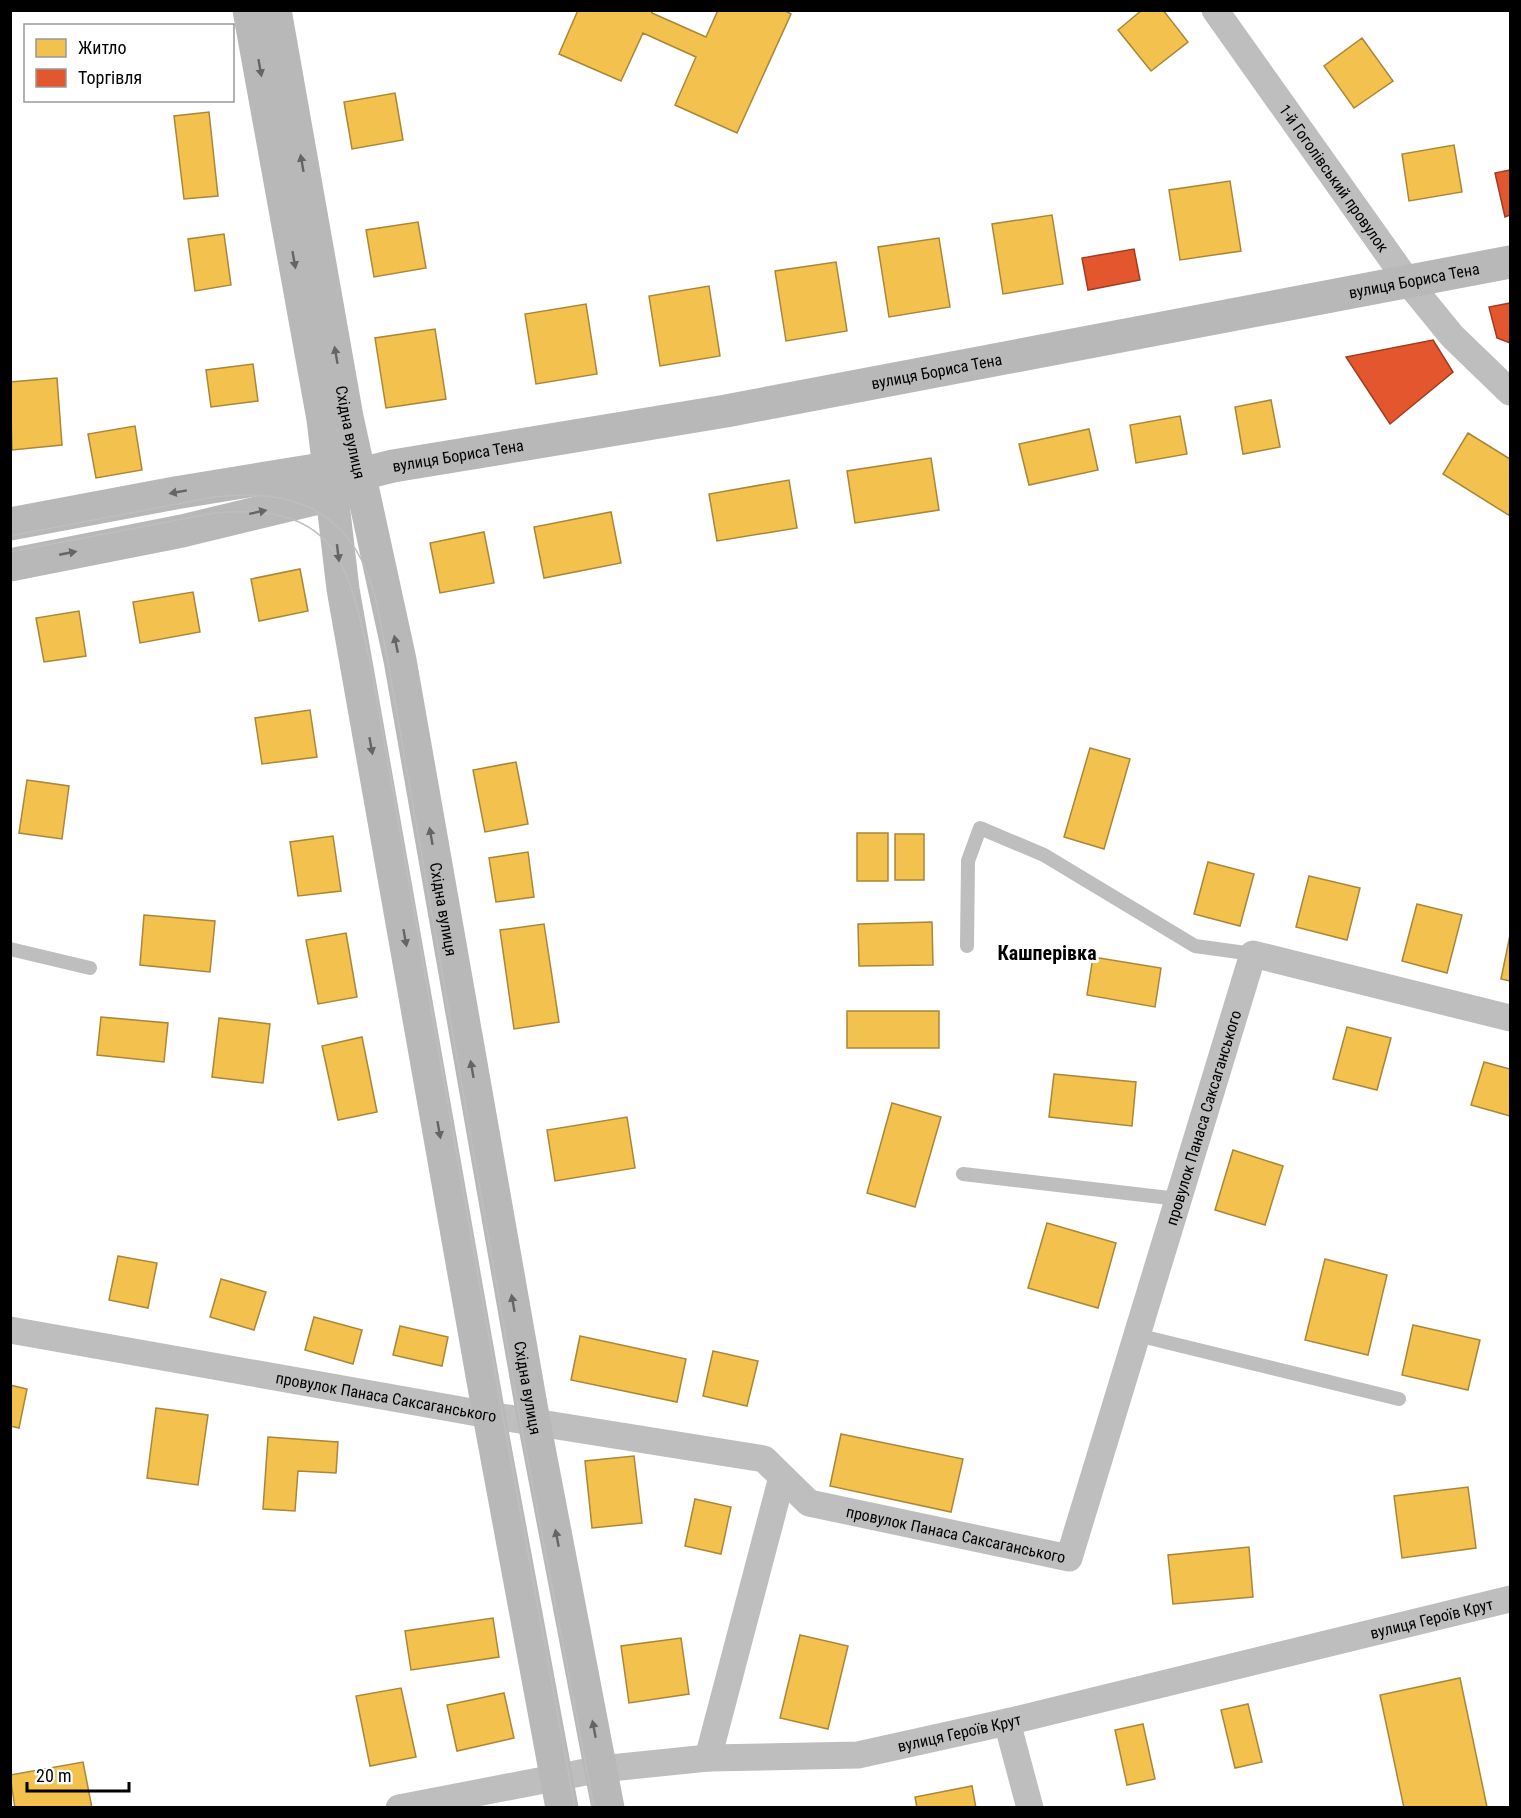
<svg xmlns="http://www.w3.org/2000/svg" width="1521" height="1818" font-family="'Roboto Condensed',sans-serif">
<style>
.homes{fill:#f2c14e;stroke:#a98737;stroke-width:1.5}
.shops{fill:#e4572e;stroke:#a03d20;stroke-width:1.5}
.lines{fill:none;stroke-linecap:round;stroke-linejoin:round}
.lane{stroke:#bebebe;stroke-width:14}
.street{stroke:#bebebe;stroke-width:27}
.secondary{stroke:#b8b8b8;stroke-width:33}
.tram{stroke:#bebebe;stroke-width:1.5}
.oneway{fill:#656565}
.labels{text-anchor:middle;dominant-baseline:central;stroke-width:6;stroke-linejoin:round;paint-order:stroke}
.street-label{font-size:16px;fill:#000;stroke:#fff}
.quarter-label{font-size:20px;font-weight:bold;fill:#000;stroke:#fff}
</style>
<rect width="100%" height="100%" fill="#fff"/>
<path class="homes" d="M578,10H653L652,13L706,37L718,10H784L791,14L737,133L675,105L696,57L643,33L621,81L559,54Z
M1142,10H1163L1188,42L1151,71L1118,30Z
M1362,38L1393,81L1354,108L1324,66Z
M395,93L403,140L352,149L344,102Z
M209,112L218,196L184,199L174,116Z
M1454,145L1462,192L1409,201L1402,154Z
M1230,181L1241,251L1180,260L1169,190Z
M1052,215L1063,284L1003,294L992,224Z
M418,222L426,268L374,277L366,230Z
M224,234L231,285L195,291L188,239Z
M939,238L950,307L889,317L878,247Z
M836,262L847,331L786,341L775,271Z
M709,286L720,356L660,366L649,296Z
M586,304L597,374L536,384L525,314Z
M435,329L446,399L386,408L375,338Z
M253,364L258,401L211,407L206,370Z
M57,378L62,445L12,450L10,382Z
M1271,400L1280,447L1243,454L1235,407Z
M1180,416L1187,454L1136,463L1130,425Z
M135,426L142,470L96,478L88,434Z
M1089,429L1098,470L1029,485L1019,444Z
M1468,433L1510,459V516L1443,474Z
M931,458L939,510L855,523L847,471Z
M789,480L797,528L717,541L709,494Z
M611,512L621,563L544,578L534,527Z
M484,532L494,583L440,593L430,543Z
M300,569L308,611L259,621L251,579Z
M193,592L200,632L140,643L133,602Z
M79,611L86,656L44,662L36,618Z
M310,710L317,757L262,764L255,718Z
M1090,748L1130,759L1104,849L1064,837Z
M516,762L528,824L485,832L473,770Z
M27,780L69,786L62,839L19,833Z
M857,833H888V881H857Z
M895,834H924V880H895Z
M333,836L341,891L298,896L290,842Z
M528,852L534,897L496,902L489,858Z
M1208,862L1254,874L1240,926L1194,914Z
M1309,876L1360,888L1347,940L1296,927Z
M1417,904L1462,915L1447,973L1402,961Z
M144,915L215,921L210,972L140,965Z
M932,922L933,965L859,966L858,924Z
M544,924L559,1022L514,1029L500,930Z
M346,933L357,997L318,1004L306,940Z
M1510,935V981L1501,979Z
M1093,957L1161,968L1155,1007L1087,995Z
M847,1011H939V1048H847Z
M101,1017L168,1023L164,1062L97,1055Z
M219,1018L270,1024L263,1083L212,1077Z
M1347,1027L1391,1038L1377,1090L1333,1079Z
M362,1037L377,1112L338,1120L322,1046Z
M1484,1062L1510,1069V1116L1471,1105Z
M1054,1074L1136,1082L1132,1126L1049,1117Z
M892,1103L941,1117L915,1207L867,1193Z
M627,1117L635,1168L555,1181L547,1130Z
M1233,1150L1283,1166L1265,1225L1215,1210Z
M1047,1223L1116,1243L1098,1308L1028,1288Z
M118,1256L157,1263L148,1308L109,1300Z
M1325,1259L1387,1275L1368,1355L1305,1340Z
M221,1279L266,1292L254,1330L210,1317Z
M314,1317L362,1330L353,1364L305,1350Z
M1413,1325L1480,1340L1468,1390L1402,1375Z
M400,1326L448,1337L442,1366L393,1355Z
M580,1336L686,1359L677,1402L571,1380Z
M713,1351L758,1361L747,1406L703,1396Z
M10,1385L27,1389L19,1428L10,1426Z
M156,1408L208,1415L198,1485L147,1478Z
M841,1434L963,1459L951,1512L830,1486Z
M268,1437L338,1442L336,1473L298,1471L295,1511L263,1509Z
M634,1456L642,1523L592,1528L585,1461Z
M1468,1487L1476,1548L1402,1558L1394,1496Z
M695,1499L731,1507L721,1554L685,1546Z
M1249,1547L1253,1597L1173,1604L1168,1555Z
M493,1618L499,1657L411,1670L405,1631Z
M800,1635L848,1646L828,1729L780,1718Z
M681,1638L689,1694L629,1703L621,1646Z
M1460,1678L1487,1807L1404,1808L1380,1695Z
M401,1688L416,1757L370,1766L356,1696Z
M504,1693L514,1738L457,1751L447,1705Z
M1248,1704L1262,1762L1235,1768L1221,1710Z
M1143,1724L1155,1779L1127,1785L1115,1730Z
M83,1762L92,1808H15L10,1775Z
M972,1786L976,1808H917L915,1797Z"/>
<path class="shops" d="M1510,170V215L1505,217L1495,173Z
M1134,249L1140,280L1088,290L1082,258Z
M1510,303V343L1497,338L1489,307Z
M1433,340L1453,372L1390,424L1346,357Z"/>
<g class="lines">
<path class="lane" d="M967,946L968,861L980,828L1044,855L1195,946L1253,954
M10,949L90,968
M963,1174L1178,1199
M1137,1335L1399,1399"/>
<g class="street">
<path id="s1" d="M1215,10L1408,282L1452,336L1510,392"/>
<path id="s2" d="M10,1330L489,1415L764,1459L809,1503L1069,1558L1253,954L1510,1018"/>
<path d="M1007,1722L1030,1808"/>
<path d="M708,1758L782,1477"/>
<path id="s3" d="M399,1808L601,1769L708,1758L858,1755L1007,1722L1510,1599"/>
</g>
<g class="secondary">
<path d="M249,10L323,419L343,589L489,1415L562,1808"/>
<path id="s4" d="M275,10L347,417L400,660L534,1422L608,1808"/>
<path d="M10,524L175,493L328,468L350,472"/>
<path id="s5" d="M10,565L182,531L331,495L361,474L393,466L726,411L1510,262"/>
</g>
<path class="tram" d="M10,536L214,497C281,489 339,503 367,572C378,601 382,632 388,662L520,1419L594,1808
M10,552L214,513C338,502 348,563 371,666L503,1417L575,1808"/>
</g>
<defs><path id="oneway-solid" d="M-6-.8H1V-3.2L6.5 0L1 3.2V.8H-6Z" transform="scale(1.5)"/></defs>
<g class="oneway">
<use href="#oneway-solid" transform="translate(260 68) rotate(80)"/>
<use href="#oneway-solid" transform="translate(302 163) rotate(-100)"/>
<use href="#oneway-solid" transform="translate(294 260) rotate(80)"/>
<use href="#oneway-solid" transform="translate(336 355) rotate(-100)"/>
<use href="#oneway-solid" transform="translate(178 492) rotate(170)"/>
<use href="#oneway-solid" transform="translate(258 512) rotate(-12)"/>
<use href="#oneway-solid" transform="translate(68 553) rotate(-11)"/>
<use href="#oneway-solid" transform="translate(338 553) rotate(83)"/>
<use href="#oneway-solid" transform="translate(396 644) rotate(-102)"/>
<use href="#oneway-solid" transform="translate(371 746) rotate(80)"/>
<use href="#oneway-solid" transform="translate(431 836) rotate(-100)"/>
<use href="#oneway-solid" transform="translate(405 938) rotate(80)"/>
<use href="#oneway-solid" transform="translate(472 1069) rotate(-100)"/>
<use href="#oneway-solid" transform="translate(439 1130) rotate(80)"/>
<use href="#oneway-solid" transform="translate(513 1303) rotate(-100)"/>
<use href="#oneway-solid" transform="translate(557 1538) rotate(-101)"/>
<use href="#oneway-solid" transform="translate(594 1729) rotate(-101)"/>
</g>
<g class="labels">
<g class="street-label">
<text stroke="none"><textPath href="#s1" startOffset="206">1-й Гоголівський провулок</textPath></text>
<text stroke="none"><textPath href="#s5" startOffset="1436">вулиця Бориса Тена</textPath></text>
<text stroke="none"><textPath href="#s5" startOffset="950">вулиця Бориса Тена</textPath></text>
<text stroke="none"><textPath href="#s4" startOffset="429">Східна вулиця</textPath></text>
<text stroke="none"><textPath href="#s5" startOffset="464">вулиця Бориса Тена</textPath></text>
<text stroke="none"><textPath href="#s4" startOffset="915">Східна вулиця</textPath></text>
<text stroke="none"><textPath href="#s2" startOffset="1554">провулок Панаса Саксаганського</textPath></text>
<text stroke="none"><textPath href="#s4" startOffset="1401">Східна вулиця</textPath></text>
<text stroke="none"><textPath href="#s2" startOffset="382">провулок Панаса Саксаганського</textPath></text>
<text stroke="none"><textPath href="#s2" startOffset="978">провулок Панаса Саксаганського</textPath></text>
<text stroke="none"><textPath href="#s3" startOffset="1053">вулиця Героїв Крут</textPath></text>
<text stroke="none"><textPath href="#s3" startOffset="567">вулиця Героїв Крут</textPath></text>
</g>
<g class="quarter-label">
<text x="1047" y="953">Кашперівка</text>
</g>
</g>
<rect width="1521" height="1818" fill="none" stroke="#000000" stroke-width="24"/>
<rect x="24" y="24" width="210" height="78" fill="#ffffff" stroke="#999999" stroke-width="1.5"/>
<rect x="36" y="39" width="30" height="18" fill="#f2c14e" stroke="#999999" stroke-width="1.5"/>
<text x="78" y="54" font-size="18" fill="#000000">Житло</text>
<rect x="36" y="69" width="30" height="18" fill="#e4572e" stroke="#999999" stroke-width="1.5"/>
<text x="78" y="84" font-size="18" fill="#000000">Торгівля</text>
<path d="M27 1782v9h102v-9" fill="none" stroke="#000000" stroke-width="3"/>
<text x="36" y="1782" font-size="18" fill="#000000" stroke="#ffffff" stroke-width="4.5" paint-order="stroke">20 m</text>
</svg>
